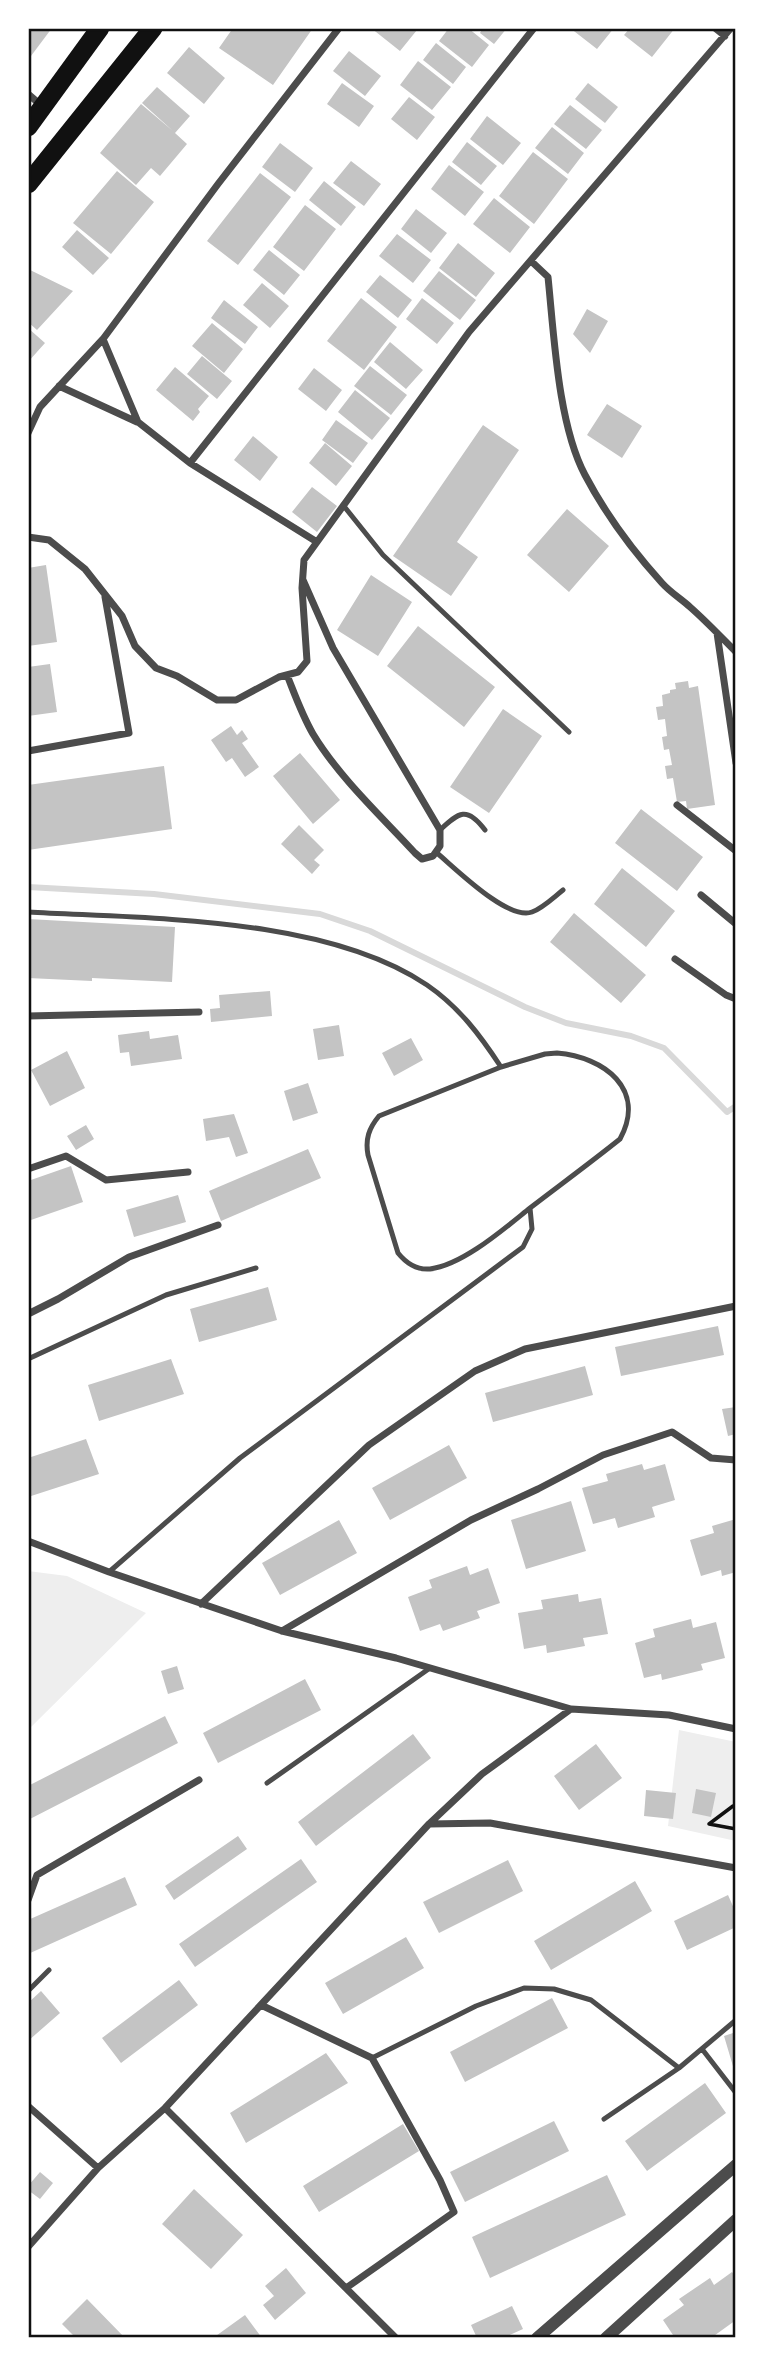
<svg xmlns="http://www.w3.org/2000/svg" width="764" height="2366" font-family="'Alegreya Sans',sans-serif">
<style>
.green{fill:#eee}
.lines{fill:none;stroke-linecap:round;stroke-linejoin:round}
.stream{stroke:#d9d9d9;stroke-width:6}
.building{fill:#c4c4c4}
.path{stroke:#111;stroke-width:3.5}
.service{stroke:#4c4c4c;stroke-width:5}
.minor{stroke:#4c4c4c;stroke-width:7}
.tertiary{stroke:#4c4c4c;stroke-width:12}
.trunk{stroke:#111;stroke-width:19}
.neatline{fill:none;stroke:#111;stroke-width:2.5}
</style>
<rect width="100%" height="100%" fill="#fff"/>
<path class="green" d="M28,1571L67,1576L146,1613L28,1730Z
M679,1730L736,1742V1841L668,1826Z"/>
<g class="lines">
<path class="stream" d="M28,887L154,894L320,914L370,931L525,1007L566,1023L631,1036L664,1048L727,1112L736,1106"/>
</g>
<path class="building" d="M28,28H52L28,60Z
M233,28H313L273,85L219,48Z
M371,28H414L417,30L400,51Z
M449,28H468L489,45L472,67L439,41Z
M483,28H507L494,44L480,33Z
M570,28H614L597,49Z
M630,28H675L652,57L624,35Z
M436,43L466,67L453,84L423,60Z
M189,47L225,78L204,104L167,73Z
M349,51L381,76L365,96L333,71Z
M418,61L451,87L432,110L400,85Z
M342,83L374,106L359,127L327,104Z
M588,83L618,107L605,123L575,99Z
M157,87L190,116L175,133L187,144L160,176L151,168L136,185L100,153L141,104L173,131L142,103Z
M409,97L435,117L417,140L391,119Z
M570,105L602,130L586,149L554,124Z
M487,116L521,143L503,165L470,139Z
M552,127L584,153L568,174L535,148Z
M467,142L497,166L481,185L452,162Z
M280,143L313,168L295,192L262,167Z
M533,152L568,179L534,224L499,196Z
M351,161L381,184L364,206L333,183Z
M449,165L484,192L465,216L431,189Z
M117,171L154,202L111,254L73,223Z
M260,173L291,197L238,265L207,241Z
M324,181L356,207L341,226L309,200Z
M494,198L530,227L510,253L473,224Z
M305,205L336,229L304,271L273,247Z
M416,209L447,233L431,253L401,229Z
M77,230L109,258L93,275L62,247Z
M397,234L431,260L413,283L379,256Z
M458,243L495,273L476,297L439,268Z
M269,250L300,275L284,295L253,270Z
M28,269L73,291L37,330L28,322Z
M439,271L476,300L460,320L423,291Z
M380,275L412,300L398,318L366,292Z
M262,283L289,306L270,328L243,305Z
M361,298L397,327L364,370L327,341Z
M422,298L454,323L437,344L406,319Z
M224,300L258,327L245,344L211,318Z
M587,309L608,321L590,353L573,334Z
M212,323L243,349L224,373L192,346Z
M28,328L45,343L28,362Z
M390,342L423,370L406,389L374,362Z
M202,356L232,381L217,399L187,374Z
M370,366L407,395L391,415L354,386Z
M175,367L209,396L198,409L200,412L193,421L156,390Z
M314,368L342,390L326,411L298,389Z
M355,390L390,418L372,440L338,412Z
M607,404L642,426L622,458L587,435Z
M336,420L368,443L353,463L322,440Z
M483,425L519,450L457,542L478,557L451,596L393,556Z
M253,436L278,457L260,481L234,460Z
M325,443L352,466L336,486L309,463Z
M312,487L337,506L317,532L292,512Z
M567,509L609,546L569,592L527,555Z
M46,565L57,642L28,646V568Z
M371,575L412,602L378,656L337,630Z
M418,626L495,687L464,727L387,666Z
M50,664L57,712L28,716V667Z
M688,681L689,688L698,686L715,805L687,809L686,801L677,802L673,778L667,779L665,766L672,765L669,749L664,750L662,737L667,736L665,719L658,720L656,707L663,706L662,695L670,693V690L676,689L675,683Z
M503,709L542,736L489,813L450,787Z
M231,726L237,735L242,730L248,739L242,743L259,767L245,777L232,758L226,762L211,740Z
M300,753L340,800L313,824L273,776Z
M164,766L172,829L28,850V785Z
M641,809L703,857L677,891L615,843Z
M299,825L324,850L314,860L320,865L312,874L281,844Z
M622,868L675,911L646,947L594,904Z
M574,913L646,975L621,1003L550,942Z
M28,919L175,927L172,982L92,978V981L28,978Z
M270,991L272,1016L211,1022L210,1009L220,1008L219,995Z
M339,1025L344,1056L318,1060L313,1029Z
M149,1031L150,1039L178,1035L182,1059L131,1066L129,1052L120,1053L118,1035Z
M411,1038L423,1060L394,1076L382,1053Z
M67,1051L85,1088L50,1106L31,1070Z
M308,1083L318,1113L293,1121L284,1091Z
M234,1114L248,1153L236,1157L229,1137L206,1141L203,1119Z
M86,1125L94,1139L76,1150L67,1136Z
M308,1149L321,1178L221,1221L209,1191Z
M71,1166L83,1202L28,1221V1181Z
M178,1195L186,1222L134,1237L126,1210Z
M268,1287L277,1320L199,1342L190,1309Z
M718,1326L724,1355L621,1376L615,1347Z
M171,1359L184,1394L99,1421L88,1385Z
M585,1366L593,1395L493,1422L485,1393Z
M736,1407V1434L728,1436L722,1409Z
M86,1439L99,1474L28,1497V1458Z
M449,1445L467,1478L390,1520L372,1488Z
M642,1464L644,1470L665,1464L675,1500L652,1507L655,1517L618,1528L615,1518L593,1524L582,1488L608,1481L606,1474Z
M571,1501L586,1551L526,1569L511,1520Z
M736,1519V1572L722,1576L721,1570L701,1576L690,1540L714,1533L712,1526Z
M339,1520L357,1553L280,1595L262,1563Z
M467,1566L470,1575L488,1568L500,1603L477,1611L480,1618L443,1631L440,1624L420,1631L408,1597L432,1588L429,1580Z
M578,1594L579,1602L601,1598L608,1634L583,1638L585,1646L547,1653L546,1645L524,1649L518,1613L543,1609L541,1600Z
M691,1619L693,1628L716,1622L725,1658L701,1664L703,1670L662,1680L661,1674L644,1678L635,1643L655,1637L653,1629Z
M177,1666L184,1689L168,1694L161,1671Z
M305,1679L321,1710L218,1763L203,1733Z
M165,1716L178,1743L28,1820V1786Z
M413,1734L431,1758L316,1846L298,1822Z
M596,1744L622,1778L579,1810L554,1776Z
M696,1789L716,1793L711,1817L692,1813Z
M646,1790L676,1793L673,1819L644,1816Z
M238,1836L247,1849L174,1900L165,1886Z
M301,1859L317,1882L195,1967L179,1944Z
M508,1860L523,1891L439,1933L423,1902Z
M125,1877L137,1905L28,1954V1920Z
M635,1881L652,1911L551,1970L534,1941Z
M728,1895L736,1913V1927L687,1950L674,1921Z
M406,1937L424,1968L343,2014L325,1983Z
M179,1980L198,2005L121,2063L102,2038Z
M41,1991L60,2013L28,2041V2003Z
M552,1998L568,2028L465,2082L450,2052Z
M736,2032V2073H735L724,2036Z
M326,2053L348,2083L246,2143L230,2113Z
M705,2083L726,2113L647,2171L625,2141Z
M554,2121L569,2151L465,2202L450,2172Z
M403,2124L419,2151L319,2212L303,2186Z
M40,2172L53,2183L40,2199L28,2190V2186Z
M607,2175L626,2215L490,2278L472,2237Z
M194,2189L243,2235L211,2269L162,2224Z
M286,2268L306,2293L275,2320L263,2305L274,2296L265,2286Z
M732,2272L736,2277L734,2315L736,2320L711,2338H675L663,2320L684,2305L679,2299L710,2278L714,2285Z
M87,2299L125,2338H76L62,2324Z
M512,2306L523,2329L503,2338H477L471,2325Z
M245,2315L262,2338H213Z"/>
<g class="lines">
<path class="path" d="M709,1824L733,1806L736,1807
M709,1824L736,1829"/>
<path class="service" d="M343,505L383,555L569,732
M440,830C459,812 467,806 485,830
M437,853C455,868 508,921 532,912C543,908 554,897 563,890
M28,912C148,919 325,916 427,985C459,1007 480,1035 501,1067
M557,1053C604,1057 647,1089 620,1139C590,1163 560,1185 530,1208C505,1228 463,1265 430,1269C417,1270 406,1263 398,1253L368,1155C365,1139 369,1128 379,1116L501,1067L545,1054Z
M28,1359L166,1295L256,1268
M109,1572L240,1458L523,1247L532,1229L530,1208
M267,1783L430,1668
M28,1991L49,1970
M702,2049L736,2093
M372,2058L476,2006L524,1988L554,1989L591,2000L679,2068
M604,2119L679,2068L736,2020"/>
<path class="minor" d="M715,28L725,36
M28,94L42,106
M531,261L548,277C554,335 558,424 585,475C605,513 633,551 662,583C670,592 681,599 690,607C706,621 721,637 736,652
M59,386L137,422
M28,433L40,407L103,339
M190,463L534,28
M28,537L49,540L85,569L122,616L135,646L156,668L177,676L217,700H236L279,677L298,672L307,661L302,588L304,560L469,332L731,28
M317,542L190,463L138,422L103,339L218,184L339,28
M717,633L736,763
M287,675C295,695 302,715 313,734C339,777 381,816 415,853L422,859L433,856L440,846V830L333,648L303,580
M28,751L129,733L105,597
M677,805L736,851
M701,895L736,924
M675,959L726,995L736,999
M28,1016L199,1012
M28,1169L66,1156L106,1180L188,1172
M28,1314L58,1299L129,1257L218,1225
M28,1541L109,1572L282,1631L396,1658L571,1709
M201,1604L369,1445L475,1371L525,1349L736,1306
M282,1631L471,1520L538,1489L603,1455L672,1432L711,1458L736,1460
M429,1824L490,1823L736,1868
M28,1900L37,1875L199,1780
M261,2005L372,2058L440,2180L454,2212L346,2288
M28,2106L98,2168
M165,2108L396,2338
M28,2247L98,2168L165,2108L429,1824L482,1774L571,1709L669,1715L736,1729"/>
<path class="tertiary" d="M537,2338L736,2165
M606,2338L736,2220"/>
<path class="trunk" d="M28,127L100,28
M28,184L153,28"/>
</g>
<rect width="764" height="2366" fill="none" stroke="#ffffff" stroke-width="60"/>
<rect x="30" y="30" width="704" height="2306" class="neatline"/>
</svg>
